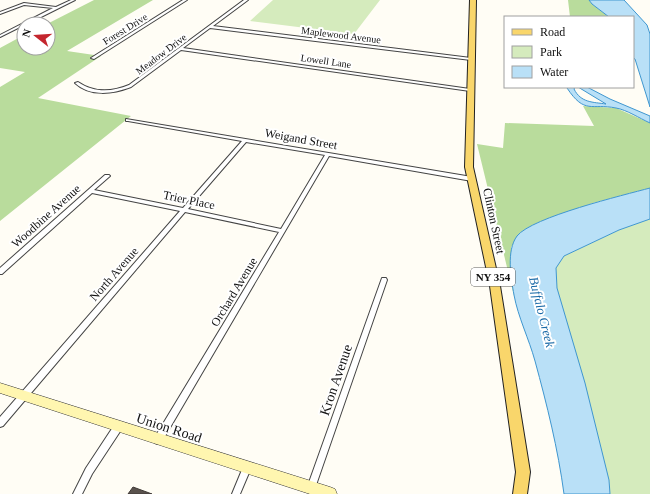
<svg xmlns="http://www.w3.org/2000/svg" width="650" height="494" font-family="Georgia,serif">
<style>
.green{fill:#d5ebbd}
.forest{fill:#b9dc9c}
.water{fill:#b9e0f7;stroke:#3f96cf}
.building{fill:#5a524d;stroke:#3f3936}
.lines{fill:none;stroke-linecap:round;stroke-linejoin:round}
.street-casing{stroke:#444;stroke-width:2}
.secondary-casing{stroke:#333;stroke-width:1}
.primary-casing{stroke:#222;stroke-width:2}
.street{fill:#fff;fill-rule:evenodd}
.secondary{fill:#fff6b0;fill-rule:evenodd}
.primary{fill:#f9d66b;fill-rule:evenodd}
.labels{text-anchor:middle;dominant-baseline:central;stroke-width:4;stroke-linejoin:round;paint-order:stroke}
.far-street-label{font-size:10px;fill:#111;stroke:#fff}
.shield{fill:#fff;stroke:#585858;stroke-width:1}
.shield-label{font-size:11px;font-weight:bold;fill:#111}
.street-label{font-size:12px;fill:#111;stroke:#fff}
.water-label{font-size:13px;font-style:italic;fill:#1768a6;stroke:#fff}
.near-street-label{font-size:14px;fill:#111;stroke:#fff}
</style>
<rect width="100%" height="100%" fill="#fffdf5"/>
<path class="green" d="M273,0H380L354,34L250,21Z
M650,219V494H610L609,480L557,288L555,268L564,256L619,230Z"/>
<path class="forest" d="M94,0H153L67,51L101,56L38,98L131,116L0,221V87L25,72L0,68V48L24,35V48H48V24H47Z
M568,0H589L592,4L609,17H570Z
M583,106L616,108L650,123V188L593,203L537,223L511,247L514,296L477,144L503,148L505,123L594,126Z"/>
<path class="water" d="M589,0H624L647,25L650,34V107L635,59L633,58V17H609L592,4Z
M568,87H575L574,89C581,103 593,102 606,104L578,87H587L610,99L650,116V123C639,118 627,110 616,108C591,103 585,115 567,88Z
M650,188V219L619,230L564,256L556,268L557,288L585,383L609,480L610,494H564C558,449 547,405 535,361C529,339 518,317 514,295C511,278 506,251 517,236C532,217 624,195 650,188Z"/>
<path class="building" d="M133,487L152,494H128Z"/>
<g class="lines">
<g class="street-casing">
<path id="street" d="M71,0H75L27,24H24V25L0,37V35L53,8L24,5L0,14V12L24,3L56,7Z
M183,0H187L94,59L91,58Z
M244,0H248L213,26L471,58L473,59L471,60L210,28L183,48L470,89L472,90L470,91L181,50L131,87C113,94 90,97 75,83L78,82C94,93 112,92 129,85Z
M126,119L472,177L475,179L472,181L329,156L161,443L158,444L155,443L154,440L155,437L279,232L185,212L3,426L0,427V417L180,211L92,193L2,274H0V268L105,175H109L110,176L94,190L183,208L242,141L128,121H126ZM246,142L325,155L281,229L188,209Z
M382,278H386L387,280L315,488L314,491L311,492L308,491L307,488Z
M118,423L121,424L122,427L121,430L92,474L82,494H73L86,468L115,424Z
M247,464L250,465L251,468L240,494H232L244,465Z"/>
</g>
<g class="secondary-casing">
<path id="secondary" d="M0,383L330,487L335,489L337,494H310L0,393Z"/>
</g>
<g class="primary-casing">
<path id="primary" d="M470,0H476L473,167L500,286L530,472L527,494H513L516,472L490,286L465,167Z"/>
</g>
<use href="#street" class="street"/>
<use href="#secondary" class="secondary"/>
<use href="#primary" class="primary"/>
</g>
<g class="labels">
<g class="far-street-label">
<text transform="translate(125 29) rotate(-32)">Forest Drive</text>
<text transform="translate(341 35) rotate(7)">Maplewood Avenue</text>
<text transform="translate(161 54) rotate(-37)">Meadow Drive</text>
<text transform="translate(326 61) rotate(8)">Lowell Lane</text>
</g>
<rect class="shield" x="471" y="268" width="44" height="18" rx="3"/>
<g class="shield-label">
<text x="493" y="277">NY 354</text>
</g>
<g class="street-label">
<text transform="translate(301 139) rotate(10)">Weigand Street</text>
<text transform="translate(189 200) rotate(12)">Trier Place</text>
<text transform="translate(46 216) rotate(-42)">Woodbine Avenue</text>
<text transform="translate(494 221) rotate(78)">Clinton Street</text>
<text transform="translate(114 274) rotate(-49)">North Avenue</text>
<text transform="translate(234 292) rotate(-59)">Orchard Avenue</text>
</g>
<g class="water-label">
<text transform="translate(542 312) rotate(76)">Buffalo Creek</text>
</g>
<g class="near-street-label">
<text transform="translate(336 380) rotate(-71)">Kron Avenue</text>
<text transform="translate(169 428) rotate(18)">Union Road</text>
</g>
</g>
<rect x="504" y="16" width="130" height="72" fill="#ffffff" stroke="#a0a0a0"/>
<rect x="512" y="29" width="20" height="6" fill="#f9d66b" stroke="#a0a0a0"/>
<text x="540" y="36" font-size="12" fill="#111111">Road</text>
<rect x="512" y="46" width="20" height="12" fill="#d5ebbd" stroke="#a0a0a0"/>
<text x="540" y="56" font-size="12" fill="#111111">Park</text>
<rect x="512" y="66" width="20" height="12" fill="#b9e0f7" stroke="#a0a0a0"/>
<text x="540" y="76" font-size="12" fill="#111111">Water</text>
<g transform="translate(36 36) rotate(287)"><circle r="19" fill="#ffffff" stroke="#a0a0a0"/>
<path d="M0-3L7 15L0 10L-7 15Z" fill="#c4262e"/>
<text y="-6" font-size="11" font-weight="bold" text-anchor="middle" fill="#111111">N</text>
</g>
</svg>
